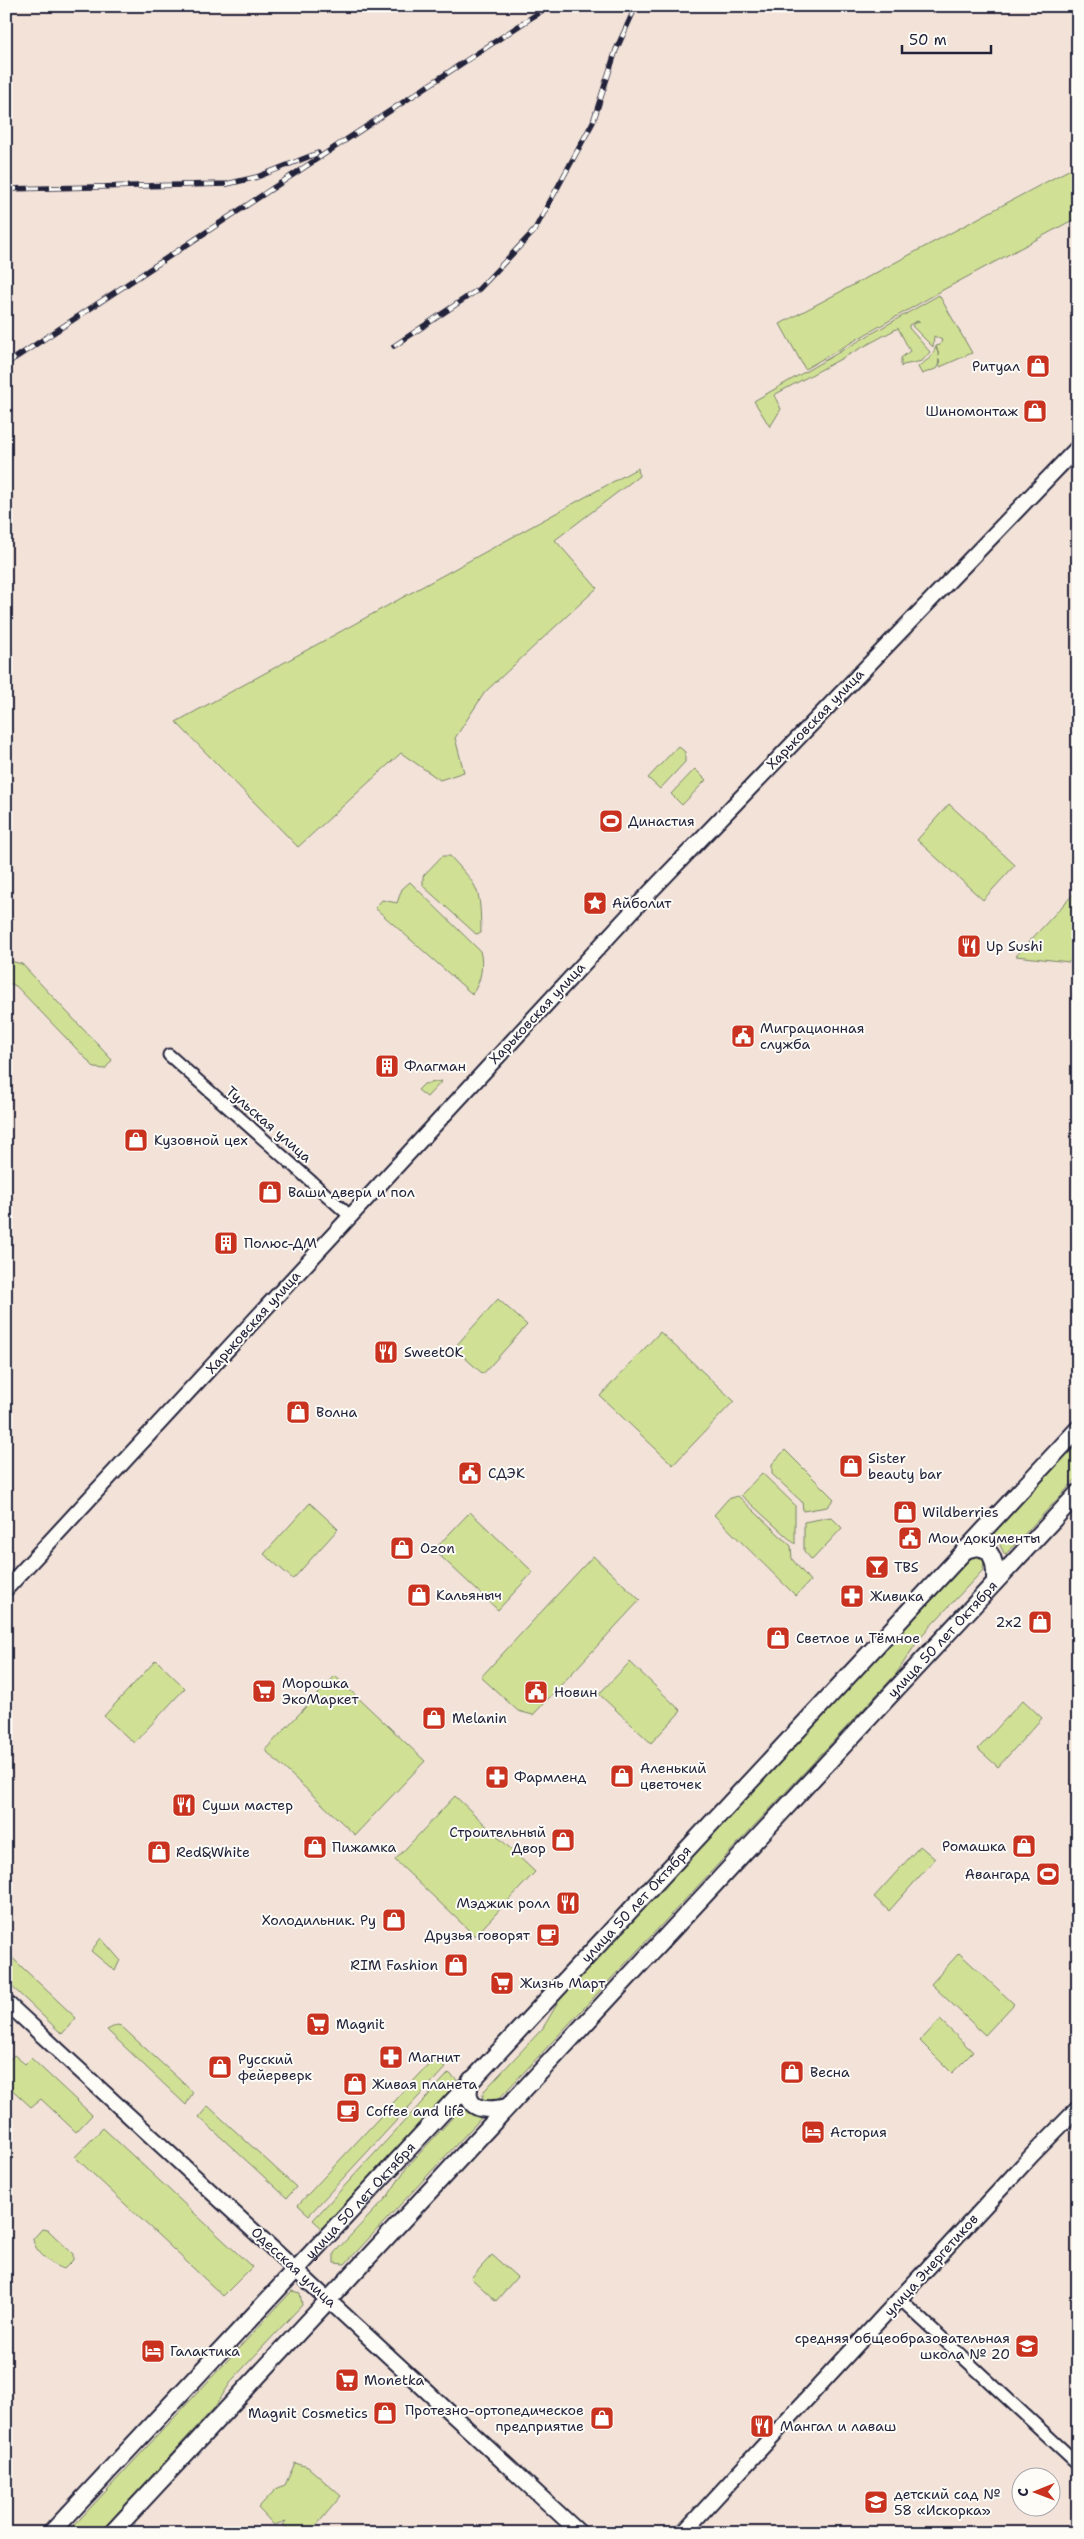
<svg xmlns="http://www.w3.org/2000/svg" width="1084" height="2539" font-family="'Shantell Sans',sans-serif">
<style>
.green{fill:#d0e195;stroke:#798268}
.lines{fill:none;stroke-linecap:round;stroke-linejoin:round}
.minor-casing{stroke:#22223b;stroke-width:15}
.tertiary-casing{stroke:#22223b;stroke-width:18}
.secondary-casing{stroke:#22223b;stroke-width:20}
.minor{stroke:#fdfcf7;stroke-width:11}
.tertiary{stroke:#fdfcf7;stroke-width:14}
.secondary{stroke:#fdfcf7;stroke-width:16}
.rail-casing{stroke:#22223b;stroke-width:5.5}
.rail{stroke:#fdfcf7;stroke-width:4;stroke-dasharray:11;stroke-linecap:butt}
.labels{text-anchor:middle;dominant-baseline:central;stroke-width:4;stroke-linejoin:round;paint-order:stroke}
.poi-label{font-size:14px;fill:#22223b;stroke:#fdfcf7;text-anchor:start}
.street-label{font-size:14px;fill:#22223b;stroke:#fdfcf7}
</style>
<rect width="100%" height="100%" fill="#f2e2d8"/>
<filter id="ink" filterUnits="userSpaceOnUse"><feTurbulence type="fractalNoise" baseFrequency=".02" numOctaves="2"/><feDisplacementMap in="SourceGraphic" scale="10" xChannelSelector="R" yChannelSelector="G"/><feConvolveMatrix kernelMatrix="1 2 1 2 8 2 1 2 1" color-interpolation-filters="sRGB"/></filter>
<g filter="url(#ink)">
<path class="green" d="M1078,165V217L941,291L805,369L780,324Z
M939,295L972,353L940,367L939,359L938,368L922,374L918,367L931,357L936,347L939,356L936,346L940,345L942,340L934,336L933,347L912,326L914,323L920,322L917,321L909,325V328L930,352L922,361L903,365L901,367V358L910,351L898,328L774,395L781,409L770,427L754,401Z
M638,468L639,476L555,540L597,588L485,692L455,738L464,772L440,780L401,753L298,847L176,722Z
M678,746L685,752V762L660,789L648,778Z
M695,769L706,780L682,805L671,794Z
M949,804L1015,865L983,900L917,840Z
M442,856H450C480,889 480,887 481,933L476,934L423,886V876Z
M410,882L480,951C484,964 481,983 472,994L375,908L382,900L397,903L402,889Z
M1078,889V956L1069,962L1016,956Z
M6,960L22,964L112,1060L105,1069L95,1068L16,986L6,982Z
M442,1081L427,1097L418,1090L424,1084Z
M498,1299L527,1325L483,1374L454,1348Z
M660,1332L734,1401L673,1465L600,1396Z
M1078,1441V1477L1005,1555L999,1543L987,1538Z
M785,1450L834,1499L827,1507L803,1511L802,1502L772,1474V1464Z
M762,1473L795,1505V1544L741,1495Z
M738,1496L791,1546L792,1559L810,1581L796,1596L714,1515L728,1499Z
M310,1503L338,1529L293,1579L264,1554Z
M470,1512L533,1572L498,1610L434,1550Z
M831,1517L842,1528L812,1560L804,1551V1522Z
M593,1556L640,1600L533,1715L518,1711L481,1677Z
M973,1556H977L984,1561L983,1570L921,1636L896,1674L495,2103L484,2102L482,2099L484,2091L543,2028L563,1994Z
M156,1660L185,1688L134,1743L104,1716Z
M630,1662L681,1711L651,1743L599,1694Z
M335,1676L425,1761L355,1835L265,1750Z
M1023,1700L1042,1718L998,1767L978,1749Z
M455,1796L535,1872L475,1936L395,1860Z
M920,1846L935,1859L889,1911L874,1897Z
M101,1938L120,1960L115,1971L91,1951Z
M6,1952L76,2018L62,2034L6,1981Z
M959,1953L1014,2004L985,2035L931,1984Z
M940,2020L973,2052L952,2073L920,2041Z
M117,2025L121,2026L193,2092L186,2105L107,2030Z
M14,2055L25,2064L31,2058L92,2115L76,2132L41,2099L31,2107L6,2084V2063Z
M434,2059L445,2068L309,2215L298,2205Z
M449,2073L460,2083L324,2230L313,2220Z
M465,2104L471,2114L482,2117L345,2264L334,2263V2253L388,2196L407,2167Z
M208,2106L296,2187L287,2198L199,2117Z
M103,2128L252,2267L223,2296L75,2157Z
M42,2229L48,2230L73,2254V2260L64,2269C53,2267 34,2251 33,2239Z
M492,2255L517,2277L496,2301L471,2278Z
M292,2291L300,2293L302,2305L233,2379L214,2408L99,2533H67Z
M295,2463L308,2467L341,2496L310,2533H292L283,2525L286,2521L274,2525L258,2508L276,2489L285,2485Z"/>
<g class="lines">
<g class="minor-casing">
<path id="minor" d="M169,1055L350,1216
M900,2299L1078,2464"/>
</g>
<g class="tertiary-casing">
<path id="tertiary" d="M6,1589L650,892L1078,447
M6,2002L580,2533
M683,2533L1033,2154L1078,2108"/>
</g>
<g class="secondary-casing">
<g id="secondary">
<path d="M964,1551C991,1539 996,1560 995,1582"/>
<path d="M471,2080C461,2110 484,2112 507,2107"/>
<path id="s1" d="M51,2533L1078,1429"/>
<path id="s2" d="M112,2533L1078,1493"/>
</g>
</g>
<use href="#minor" class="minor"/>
<use href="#tertiary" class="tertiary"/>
<use href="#secondary" class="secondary"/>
<g class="rail-casing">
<path id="rail" d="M6,189L227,184L257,177L318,153
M394,346L479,289L534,231L593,122L616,50L636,6
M6,364L549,6"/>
</g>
<use href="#rail" class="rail"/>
</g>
</g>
<defs>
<g id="shop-square" transform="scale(1.25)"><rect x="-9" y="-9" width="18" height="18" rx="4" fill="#c8321e" stroke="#fdfcf7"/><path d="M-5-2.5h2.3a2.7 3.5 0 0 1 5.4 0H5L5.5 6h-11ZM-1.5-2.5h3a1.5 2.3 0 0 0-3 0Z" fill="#fff"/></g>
<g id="stadium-square" transform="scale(1.25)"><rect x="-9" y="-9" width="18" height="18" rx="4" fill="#c8321e" stroke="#fdfcf7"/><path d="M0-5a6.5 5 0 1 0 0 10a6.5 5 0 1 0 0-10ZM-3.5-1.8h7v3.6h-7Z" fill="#fff"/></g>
<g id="sight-square" transform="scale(1.25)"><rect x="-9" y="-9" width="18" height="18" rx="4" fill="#c8321e" stroke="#fdfcf7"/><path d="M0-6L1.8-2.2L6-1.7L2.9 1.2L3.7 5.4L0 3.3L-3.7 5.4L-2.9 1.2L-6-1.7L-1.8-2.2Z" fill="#fff"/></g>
<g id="restaurant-square" transform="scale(1.25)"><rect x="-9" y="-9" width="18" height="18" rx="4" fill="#c8321e" stroke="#fdfcf7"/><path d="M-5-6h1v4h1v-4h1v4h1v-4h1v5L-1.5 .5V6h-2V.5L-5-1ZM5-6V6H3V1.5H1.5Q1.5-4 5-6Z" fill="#fff"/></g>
<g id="civic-square" transform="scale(1.25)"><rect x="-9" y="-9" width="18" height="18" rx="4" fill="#c8321e" stroke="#fdfcf7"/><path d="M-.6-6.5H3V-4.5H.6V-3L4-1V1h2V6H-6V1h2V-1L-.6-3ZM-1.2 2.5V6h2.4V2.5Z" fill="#fff"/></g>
<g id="building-square" transform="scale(1.25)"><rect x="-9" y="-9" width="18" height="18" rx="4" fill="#c8321e" stroke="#fdfcf7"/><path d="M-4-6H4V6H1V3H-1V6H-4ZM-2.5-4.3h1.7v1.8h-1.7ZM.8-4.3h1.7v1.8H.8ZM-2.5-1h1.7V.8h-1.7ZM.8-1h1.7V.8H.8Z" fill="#fff"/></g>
<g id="bar-square" transform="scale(1.25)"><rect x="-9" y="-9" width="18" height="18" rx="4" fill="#c8321e" stroke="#fdfcf7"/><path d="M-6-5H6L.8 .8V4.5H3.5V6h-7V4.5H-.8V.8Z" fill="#fff"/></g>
<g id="pharmacy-square" transform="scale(1.25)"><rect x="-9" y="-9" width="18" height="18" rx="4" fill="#c8321e" stroke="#fdfcf7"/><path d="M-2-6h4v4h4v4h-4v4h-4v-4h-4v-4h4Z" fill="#fff"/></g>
<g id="supermarket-square" transform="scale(1.25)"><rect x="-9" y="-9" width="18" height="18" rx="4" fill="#c8321e" stroke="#fdfcf7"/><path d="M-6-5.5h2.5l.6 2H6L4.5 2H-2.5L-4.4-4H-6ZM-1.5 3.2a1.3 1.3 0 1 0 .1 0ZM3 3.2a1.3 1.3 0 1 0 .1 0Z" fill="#fff"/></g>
<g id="cafe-square" transform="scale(1.25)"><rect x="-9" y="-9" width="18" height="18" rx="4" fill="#c8321e" stroke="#fdfcf7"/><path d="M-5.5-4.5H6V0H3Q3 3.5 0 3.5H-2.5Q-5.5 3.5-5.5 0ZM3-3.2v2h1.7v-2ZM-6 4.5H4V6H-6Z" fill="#fff"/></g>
<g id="hotel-square" transform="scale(1.25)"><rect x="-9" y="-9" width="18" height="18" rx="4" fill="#c8321e" stroke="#fdfcf7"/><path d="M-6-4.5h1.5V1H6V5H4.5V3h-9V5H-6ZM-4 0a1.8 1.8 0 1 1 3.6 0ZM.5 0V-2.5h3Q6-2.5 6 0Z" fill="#fff"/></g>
<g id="school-square" transform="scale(1.25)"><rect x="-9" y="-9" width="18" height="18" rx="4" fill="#c8321e" stroke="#fdfcf7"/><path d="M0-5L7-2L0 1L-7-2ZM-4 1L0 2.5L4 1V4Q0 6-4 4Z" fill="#fff"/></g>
</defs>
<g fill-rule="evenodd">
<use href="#shop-square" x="1038" y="366"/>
<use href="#shop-square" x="1035" y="411"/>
<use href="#stadium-square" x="611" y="821"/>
<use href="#sight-square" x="595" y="903"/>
<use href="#restaurant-square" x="969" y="946"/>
<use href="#civic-square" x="743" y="1036"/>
<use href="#building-square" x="387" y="1066"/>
<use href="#shop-square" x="136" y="1140"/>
<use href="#shop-square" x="270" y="1192"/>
<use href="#building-square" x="226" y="1243"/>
<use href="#restaurant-square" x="386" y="1352"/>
<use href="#shop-square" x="298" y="1412"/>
<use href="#shop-square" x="851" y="1466"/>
<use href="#civic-square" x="470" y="1473"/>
<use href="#shop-square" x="905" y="1512"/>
<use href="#civic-square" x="910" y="1538"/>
<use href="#shop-square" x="402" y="1548"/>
<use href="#bar-square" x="877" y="1567"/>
<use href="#shop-square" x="419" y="1595"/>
<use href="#pharmacy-square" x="852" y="1596"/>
<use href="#shop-square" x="1040" y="1622"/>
<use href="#shop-square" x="778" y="1638"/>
<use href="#supermarket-square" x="264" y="1691"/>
<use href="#civic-square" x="536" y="1692"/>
<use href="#shop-square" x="434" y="1718"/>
<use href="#shop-square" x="622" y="1776"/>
<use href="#pharmacy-square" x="497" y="1777"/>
<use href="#restaurant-square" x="184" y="1805"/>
<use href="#shop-square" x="563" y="1840"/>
<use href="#shop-square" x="1024" y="1846"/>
<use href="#shop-square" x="315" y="1847"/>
<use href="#shop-square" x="159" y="1852"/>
<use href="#stadium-square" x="1048" y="1874"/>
<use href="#restaurant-square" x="568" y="1903"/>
<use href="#shop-square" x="394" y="1920"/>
<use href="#cafe-square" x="548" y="1935"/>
<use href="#shop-square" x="456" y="1965"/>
<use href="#supermarket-square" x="502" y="1983"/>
<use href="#supermarket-square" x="318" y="2024"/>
<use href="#pharmacy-square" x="391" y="2057"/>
<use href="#shop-square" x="220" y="2067"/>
<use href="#shop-square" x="792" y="2072"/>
<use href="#shop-square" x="355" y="2084"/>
<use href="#cafe-square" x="348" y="2111"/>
<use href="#hotel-square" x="813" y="2132"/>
<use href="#school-square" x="1027" y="2346"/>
<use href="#hotel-square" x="153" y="2351"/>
<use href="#supermarket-square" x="347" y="2380"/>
<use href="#shop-square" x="385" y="2413"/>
<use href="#shop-square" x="602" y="2418"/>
<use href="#restaurant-square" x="762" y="2426"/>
<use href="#school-square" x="876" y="2502"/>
</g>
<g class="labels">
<g class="poi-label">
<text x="1020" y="366" text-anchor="end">Ритуал</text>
<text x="1018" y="411" text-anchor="end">Шиномонтаж</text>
<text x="628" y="821">Династия</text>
<text x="612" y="903">Айболит</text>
<text x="986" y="946">Up Sushi</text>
<text x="760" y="1028">Миграционная<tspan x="760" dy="16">служба</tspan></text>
<text x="404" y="1066">Флагман</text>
<text x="154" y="1140">Кузовной цех</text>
<text x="288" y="1192">Ваши двери и пол</text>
<text x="244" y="1243">Полюс-ДМ</text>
<text x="404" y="1352">SweetOK</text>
<text x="316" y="1412">Волна</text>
<text x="868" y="1458">Sister<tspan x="868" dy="16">beauty bar</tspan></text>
<text x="488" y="1473">СДЭК</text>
<text x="922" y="1512">Wildberries</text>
<text x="928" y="1538">Мои документы</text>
<text x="420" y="1548">Ozon</text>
<text x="894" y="1567">TBS</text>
<text x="436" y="1595">Кальяныч</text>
<text x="870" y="1596">Живика</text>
<text x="1022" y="1622" text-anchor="end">2х2</text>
<text x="796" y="1638">Светлое и Тёмное</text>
<text x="282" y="1683">Морошка<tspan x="282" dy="16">ЭкоМаркет</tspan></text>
<text x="554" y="1692">Новин</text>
<text x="452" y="1718">Melanin</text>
<text x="640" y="1768">Аленький<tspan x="640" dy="16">цветочек</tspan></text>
<text x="514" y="1777">Фармленд</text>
<text x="202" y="1805">Суши мастер</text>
<text x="546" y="1832" text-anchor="end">Строительный<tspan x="546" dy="16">Двор</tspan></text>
<text x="1006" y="1846" text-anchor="end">Ромашка</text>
<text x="332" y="1847">Пижамка</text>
<text x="176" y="1852">Red&amp;White</text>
<text x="1030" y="1874" text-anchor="end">Авангард</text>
<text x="550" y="1903" text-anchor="end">Мэджик ролл</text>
<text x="376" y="1920" text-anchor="end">Холодильник. Ру</text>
<text x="530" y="1935" text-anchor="end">Друзья говорят</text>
<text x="438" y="1965" text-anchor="end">RIM Fashion</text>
<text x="520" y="1983">Жизнь Март</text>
<text x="336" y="2024">Magnit</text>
<text x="408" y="2057">Магнит</text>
<text x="238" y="2059">Русский<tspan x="238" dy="16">фейерверк</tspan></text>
<text x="810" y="2072">Весна</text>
<text x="372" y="2084">Живая планета</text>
<text x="366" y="2111">Coffee and life</text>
<text x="830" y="2132">Астория</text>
<text x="1010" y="2338" text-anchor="end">средняя общеобразовательная<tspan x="1010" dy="16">школа № 20</tspan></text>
<text x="170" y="2351">Галактика</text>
<text x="364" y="2380">Monetka</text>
<text x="584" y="2410" text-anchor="end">Протезно-ортопедическое<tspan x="584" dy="16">предприятие</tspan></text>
<text x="368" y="2413" text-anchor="end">Magnit Cosmetics</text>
<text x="780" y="2426">Мангал и лаваш</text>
<text x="894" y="2494">детский сад №<tspan x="894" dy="16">58 «Искорка»</tspan></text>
</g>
<g class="street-label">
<text transform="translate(815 719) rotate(-46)">Харьковская улица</text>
<text transform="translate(537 1013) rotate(-47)">Харьковская улица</text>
<text transform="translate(269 1124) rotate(41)">Тульская улица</text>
<text transform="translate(253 1322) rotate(-48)">Харьковская улица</text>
<text stroke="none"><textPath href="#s2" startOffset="1220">улица 50 лет Октября</textPath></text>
<text stroke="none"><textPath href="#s1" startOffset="859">улица 50 лет Октября</textPath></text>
<text stroke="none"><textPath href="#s1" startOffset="454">улица 50 лет Октября</textPath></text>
<text transform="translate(931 2265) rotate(-48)">улица Энергетиков</text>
<text transform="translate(294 2267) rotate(43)">Одесская улица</text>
</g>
</g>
<rect width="1084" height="2539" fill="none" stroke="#fdfcf7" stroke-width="25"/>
<rect x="12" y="12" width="1059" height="2514" fill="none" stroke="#22223b" stroke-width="2" filter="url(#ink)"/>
<g transform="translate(1036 2492) rotate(269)"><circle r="24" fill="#fdfcf7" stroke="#a5a5ac"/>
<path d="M0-4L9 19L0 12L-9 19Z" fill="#c8321e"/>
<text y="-8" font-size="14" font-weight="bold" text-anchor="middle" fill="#22223b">С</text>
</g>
<path d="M902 45v8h89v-8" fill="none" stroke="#22223b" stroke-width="2.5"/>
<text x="909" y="45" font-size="15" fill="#22223b" stroke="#fdfcf7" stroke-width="4" paint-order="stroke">50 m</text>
</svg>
